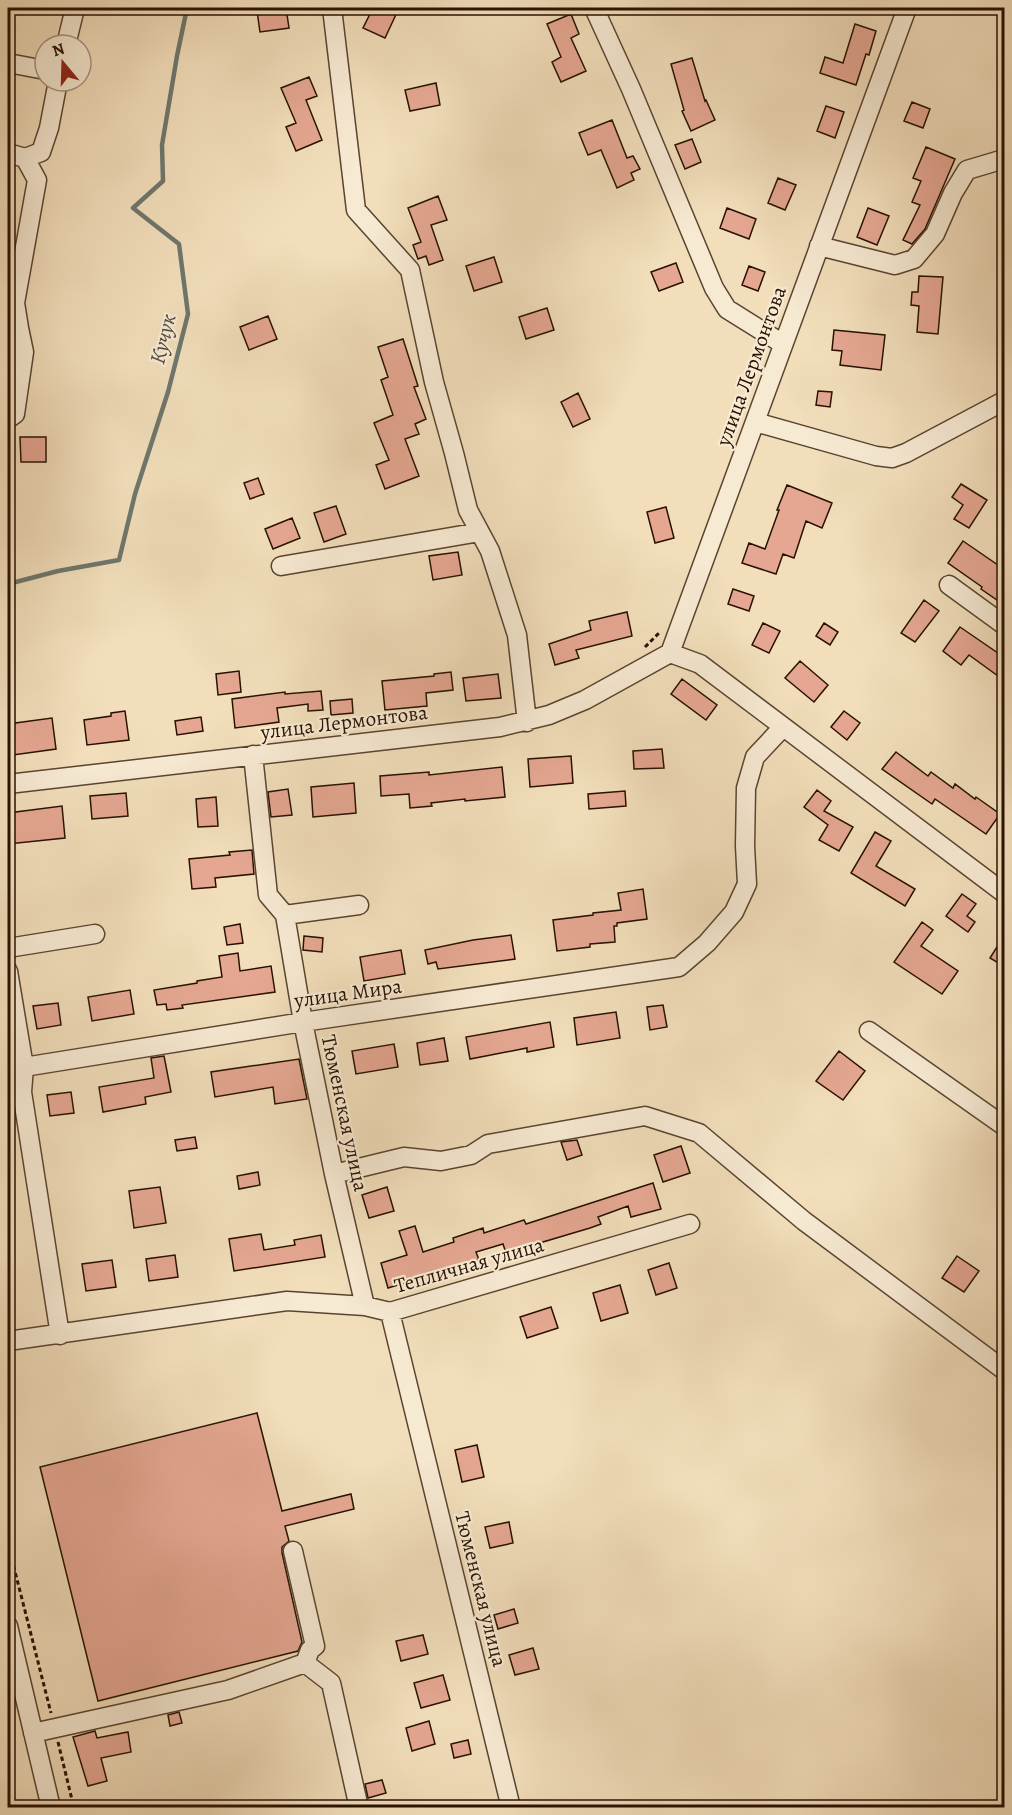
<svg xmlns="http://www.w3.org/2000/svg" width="1012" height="1815" font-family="Alegreya,serif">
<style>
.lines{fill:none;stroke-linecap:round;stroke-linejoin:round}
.stream{stroke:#6e776d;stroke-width:4.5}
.building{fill:#e5a792;stroke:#281102;stroke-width:1.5}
.minor-casing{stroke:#5a4430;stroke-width:21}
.path{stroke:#281102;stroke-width:3;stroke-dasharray:4.5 3;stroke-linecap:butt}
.minor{stroke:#f7ead3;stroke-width:18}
.labels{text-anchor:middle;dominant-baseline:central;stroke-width:4.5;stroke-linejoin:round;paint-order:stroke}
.street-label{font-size:21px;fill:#281102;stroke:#f7ead3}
.water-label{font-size:22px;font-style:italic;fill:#514c40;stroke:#f7ead3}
</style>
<rect width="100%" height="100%" fill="#f2debb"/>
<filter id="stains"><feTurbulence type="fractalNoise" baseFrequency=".00333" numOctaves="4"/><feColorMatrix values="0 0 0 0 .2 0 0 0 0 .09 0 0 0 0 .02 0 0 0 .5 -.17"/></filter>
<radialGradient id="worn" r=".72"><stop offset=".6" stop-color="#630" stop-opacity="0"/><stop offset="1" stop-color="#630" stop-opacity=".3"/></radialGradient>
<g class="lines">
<path class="stream" d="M8,584L58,571L119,560L135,494L168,392L188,314L179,244L133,208L163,181L162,145L177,56L187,8"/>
</g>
<path class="building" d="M280,8H286L289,28L260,32L257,11Z
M373,8H399L385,38L363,28Z
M571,14L579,34L571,38L586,71L561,82L552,62L561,57L547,24Z
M855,24L876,31L869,55L866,54L856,85L820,73L825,57L843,63Z
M692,58L705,101L706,100L715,120L691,131L682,111L684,110L671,64Z
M309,77L317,96L306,100L322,140L296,151L286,127L296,123L281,88Z
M436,83L440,105L410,111L405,90Z
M912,102L930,109L923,128L904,121Z
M826,106L844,112L835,138L817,131Z
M612,120L627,158L633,156L640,169L631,173L634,180L617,188L601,150L588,155L579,133Z
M692,139L701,162L685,169L675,145Z
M926,147L955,159L925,229L912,244L903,240L920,205L912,202L921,181L913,178Z
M778,178L796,185L785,210L768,203Z
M438,196L447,220L431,225L443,260L429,265L426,256L418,259L413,245L421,242L408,208Z
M727,208L756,219L749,239L720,228Z
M868,208L889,216L877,245L857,237Z
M494,257L502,282L474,291L466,266Z
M676,263L683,282L659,291L651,272Z
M749,266L765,272L758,291L742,285Z
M919,276L943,277L938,334L917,332L919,306L911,305L912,292H918Z
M547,308L554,330L526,339L519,317Z
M268,316L277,339L249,350L240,327Z
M834,330L885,335L881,370L840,365L842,351L832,350Z
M403,339L418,386L414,387L426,419L415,424L419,434L405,439L419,476L385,489L376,465L389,460L374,423L393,415L381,380L388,377L378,347Z
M818,391L832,392L830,407L816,405Z
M578,393L590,419L573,427L561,402Z
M20,437H46V462H21Z
M258,478L264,494L250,499L244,483Z
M961,484L987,500L969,528L954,519L963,505L952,497Z
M787,485L832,503L822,528L806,521L794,558L783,554L776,574L742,563L749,543L765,549L779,510H777Z
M336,506L346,534L324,542L314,513Z
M666,507L674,538L655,543L647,512Z
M292,518L300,538L273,549L265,529Z
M963,541L998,565L1005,556V590L997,600L981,589L982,587L948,563Z
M458,552L462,575L433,580L429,556Z
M733,589L754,596L749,611L728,604Z
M924,600L939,611L915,642L901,633Z
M627,612L632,636L576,650L579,658L555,665L549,644L591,630L589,621Z
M763,623L780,631L769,653L752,645Z
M824,623L838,632L830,645L816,636Z
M960,627L1005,658V681L969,655L961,665L943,651Z
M800,661L828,685L814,702L785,678Z
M239,671L241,692L218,695L216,674Z
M451,672L453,690L426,693L427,706L385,710L382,681L434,676V674Z
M498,674L501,698L466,701L463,678Z
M682,679L717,705L706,720L671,694Z
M321,691L323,710L308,711V704L277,708L279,722L235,728L232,699L285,692V694Z
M352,699L353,713L331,715L330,701Z
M125,711L129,740L87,745L84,720L111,716V713Z
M844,711L860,723L847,740L831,727Z
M201,717L203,731L177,735L175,721Z
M52,718L56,749L13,755L8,724Z
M662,749L664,768L634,769L633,751Z
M896,752L928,776L931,772L953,788L955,784L975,799L976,797L1000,814L986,834L935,799L932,804L882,769Z
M571,756L573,783L530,787L528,759Z
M502,767L505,797L465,801V799L431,803L432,806L410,808L409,794L381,796L380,776L429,772V775Z
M354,783L356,813L313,817L311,787Z
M288,789L292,815L271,817L268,792Z
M817,790L831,801L824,811L853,827L839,851L819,840L828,825L804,807Z
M625,791L626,806L589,809L588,794Z
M126,793L128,816L92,819L90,796Z
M216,797L218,826L198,827L196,799Z
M62,806L65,838L8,844V813Z
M875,832L891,841L876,866L915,889L905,906L851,873Z
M252,850L254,874L215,878L216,887L192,889L189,859L230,855L229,852Z
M643,889L647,919L617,923V926H614L615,942L590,944V947L557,951L553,920L593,915V913L621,910L618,893Z
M962,894L976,904L967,916L975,922L968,932L946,916Z
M922,922L933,930L921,946L958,971L942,994L894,962Z
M240,924L243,943L227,945L224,927Z
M1005,934V967L990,958Z
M511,935L515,959L438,969L436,962L428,964L425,950L473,940Z
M304,936L323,938L322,952L303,950Z
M401,950L405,974L364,981L360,957Z
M238,953L240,971L271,966L275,992L182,1005L183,1008L167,1010L166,1004L157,1005L154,990L197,983V981L222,977L219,956Z
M130,990L134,1014L92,1021L88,997Z
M58,1003L61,1025L37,1029L33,1006Z
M663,1005L667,1027L650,1030L647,1007Z
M616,1012L620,1038L577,1045L574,1018Z
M550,1022L554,1047L527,1052V1048L470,1059L466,1037Z
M444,1038L448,1061L420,1065L417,1043Z
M394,1044L398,1067L356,1074L352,1051Z
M839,1051L865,1071L843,1100L816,1081Z
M164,1056L171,1092L145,1097L146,1104L103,1112L99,1087L154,1078L151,1058Z
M299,1059L307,1099L275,1104L273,1087L215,1097L211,1072Z
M71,1092L74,1113L50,1116L47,1095Z
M195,1137L197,1148L177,1151L175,1140Z
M577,1140L582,1155L567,1160L561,1142Z
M681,1146L690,1173L663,1182L654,1155Z
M258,1172L260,1185L239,1189L237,1176Z
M653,1183L661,1209L631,1217L628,1206L598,1217L601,1224L590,1228L506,1253L503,1244L476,1252L479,1260L388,1288L381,1263L407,1255L399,1231L415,1226L423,1252L454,1242L453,1238L483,1228L484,1233L524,1220L526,1224Z
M160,1187L166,1223L134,1228L129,1191Z
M387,1187L394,1211L369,1218L362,1195Z
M261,1234L264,1250L295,1245L294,1240L321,1235L325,1257L234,1271L229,1239Z
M175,1255L178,1277L149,1281L146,1259Z
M957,1256L979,1271L964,1292L942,1278Z
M112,1260L116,1287L86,1291L82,1264Z
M669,1263L677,1288L656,1295L648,1270Z
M620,1285L628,1313L601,1321L593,1293Z
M551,1307L558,1328L527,1338L520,1317Z
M257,1413L282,1511L351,1494L354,1509L285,1526L289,1541L282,1547V1553L302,1642L298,1651L98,1701L40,1467Z
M477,1445L484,1477L462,1482L455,1450Z
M509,1522L513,1543L490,1548L485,1527Z
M514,1609L518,1623L498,1629L494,1615Z
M423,1635L428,1654L401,1661L396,1641Z
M533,1648L539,1669L515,1675L509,1655Z
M443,1675L450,1700L421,1708L414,1683Z
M179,1712L182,1723L170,1726L168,1715Z
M429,1721L435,1744L412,1751L406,1728Z
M95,1731L97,1738L128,1732L131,1752L101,1758L107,1781L88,1786L73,1737Z
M468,1740L471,1754L454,1758L451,1744Z
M382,1780L386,1793L368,1798L365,1784Z"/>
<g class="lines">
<g class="minor-casing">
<path id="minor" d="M332,8L356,210L410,270L434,382L454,453L468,510L490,551L517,635L527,722
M594,8L631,89L714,288L727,309L783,344
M66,45L75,8
M8,63L45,70
M8,153L25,158L41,152L49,128L58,81
M819,246L895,265L914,259L935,234L953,193L967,170L1004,159
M8,419L15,414L24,352L19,328L15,303L37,180L25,158
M755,422L876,456L892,458L906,453L1004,401
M281,566L480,532
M949,585L1004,625
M670,653L700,664L1004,893
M253,755L268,895L285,915L303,1022L334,1174L365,1306
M8,784L500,727L549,715L585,700L670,653L907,8
M285,915L359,905
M8,948L95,934
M8,971L24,1067L22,1092L60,1335
M869,1031L1004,1126
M24,1067L303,1022L679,967L707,943L734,912L747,884L745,846L746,788L755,757L783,727
M334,1174L404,1157L441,1161L471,1155L488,1144L645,1116L699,1133L804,1221L1004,1370
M390,1312L511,1808
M8,1341L287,1301L365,1306L390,1312L690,1224
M8,1626L51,1808
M305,1663L331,1683L359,1808
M33,1733L228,1690L305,1663L310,1650L315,1646L293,1551"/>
</g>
<path class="path" d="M645,647L659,633
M8,1544L51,1713
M58,1742L74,1808"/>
<use href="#minor" class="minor"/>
</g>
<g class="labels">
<g class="street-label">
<text transform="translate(751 366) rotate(-70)">улица Лермонтова</text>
<text transform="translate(344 722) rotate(-7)">улица Лермонтова</text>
<text transform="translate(348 993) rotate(-8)">улица Мира</text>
<text transform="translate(345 1113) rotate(78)">Тюменская улица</text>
<text transform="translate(469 1265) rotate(-16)">Тепличная улица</text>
<text transform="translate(481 1589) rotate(76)">Тюменская улица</text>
</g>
<g class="water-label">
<text transform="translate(163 339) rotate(-76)">Кучук</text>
</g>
</g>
<rect width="1012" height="1815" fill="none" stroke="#f2debb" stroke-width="30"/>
<rect x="9" y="9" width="994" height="1797" fill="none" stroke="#281102" stroke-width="3"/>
<rect x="15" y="15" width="982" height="1785" fill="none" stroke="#281102" stroke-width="1.5"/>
<g transform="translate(63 63) rotate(341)"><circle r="28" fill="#f7ead3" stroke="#a4937f" stroke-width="1.5"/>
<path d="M0-4.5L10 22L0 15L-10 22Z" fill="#8f2418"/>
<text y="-9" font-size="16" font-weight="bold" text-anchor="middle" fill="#281102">N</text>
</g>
<rect width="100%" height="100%" filter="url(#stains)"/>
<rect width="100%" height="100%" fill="url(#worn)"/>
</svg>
